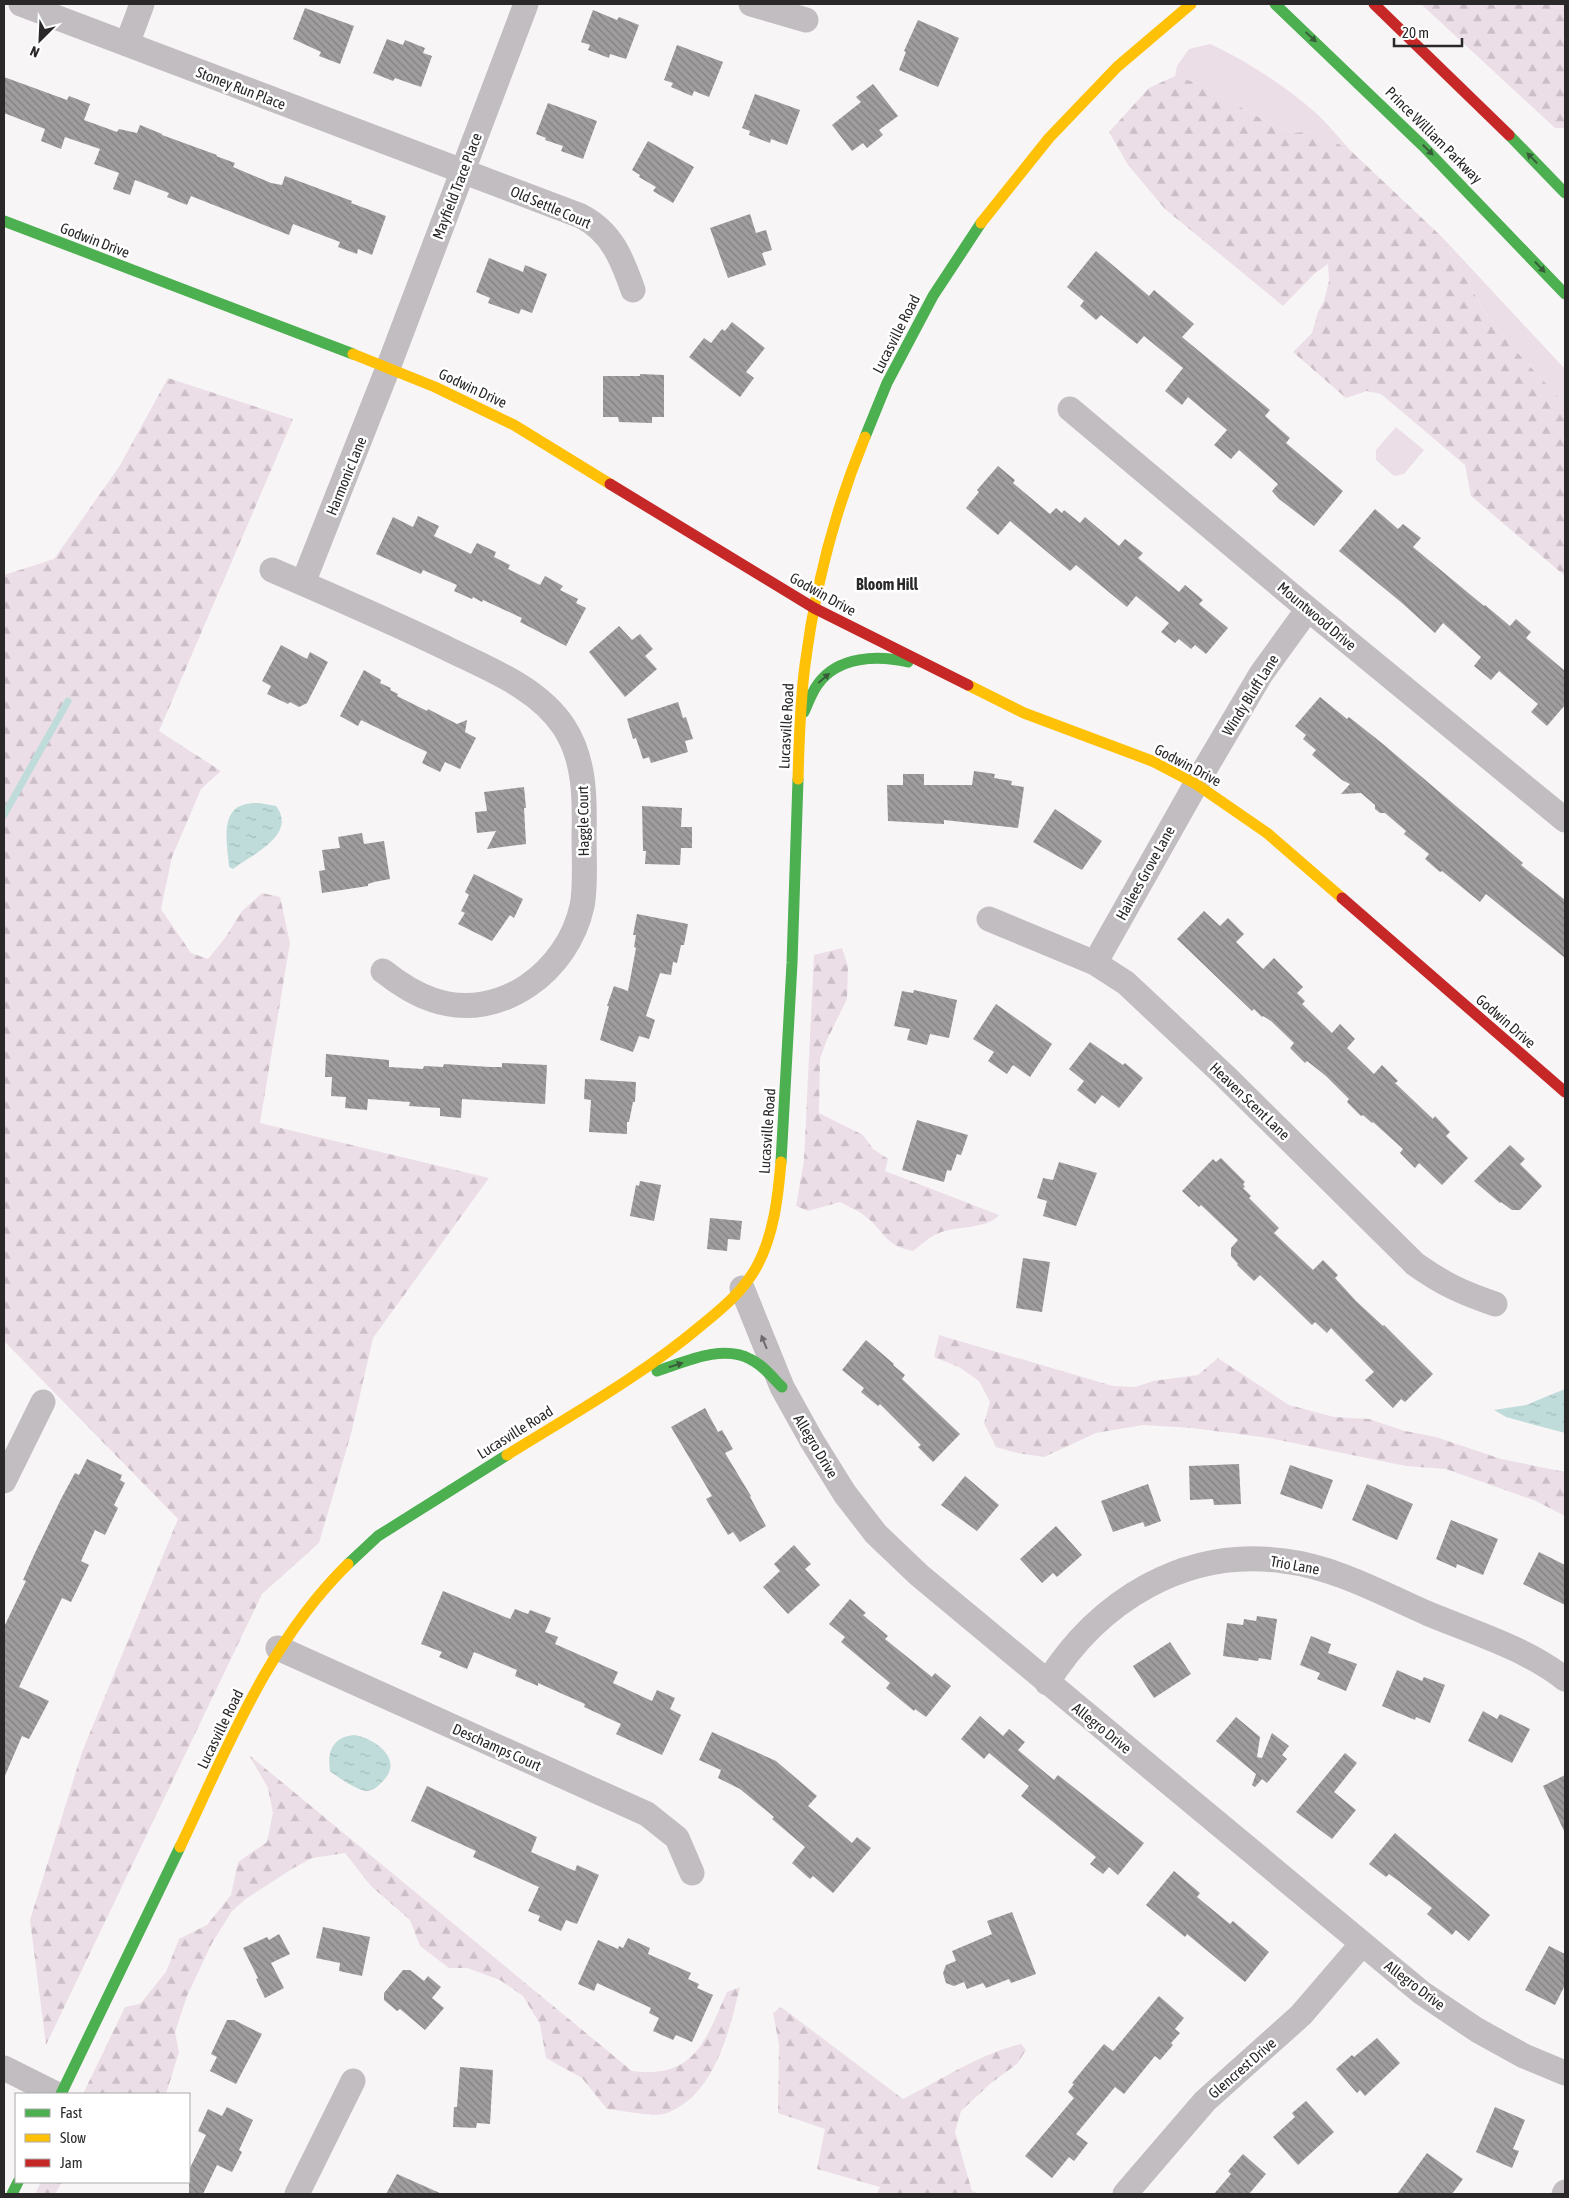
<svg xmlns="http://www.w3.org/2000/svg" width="1569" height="2198" font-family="'Asap Condensed',sans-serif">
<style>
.green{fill:#ecdee7}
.forest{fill:url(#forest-firs)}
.water{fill:url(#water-ripples)}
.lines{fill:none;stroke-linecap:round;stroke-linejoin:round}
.stream{stroke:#bfdcda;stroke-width:7}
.building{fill:url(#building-back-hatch)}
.street{stroke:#c1bdc0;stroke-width:25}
.fast{stroke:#4caf50;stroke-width:11}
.slow{stroke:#ffc107;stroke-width:11}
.jam{stroke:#c62828;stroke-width:11}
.oneway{fill:#385e39}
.oneway2{fill:#6e6b6d}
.labels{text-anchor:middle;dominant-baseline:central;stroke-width:5;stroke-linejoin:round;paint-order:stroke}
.street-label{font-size:15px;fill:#2a2829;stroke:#fff}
.neighbourhood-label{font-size:16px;font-weight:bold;fill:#2a2829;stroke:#fff}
</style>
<defs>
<pattern id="forest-firs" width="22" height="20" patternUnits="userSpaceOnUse" patternTransform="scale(1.25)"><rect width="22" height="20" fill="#ecdee7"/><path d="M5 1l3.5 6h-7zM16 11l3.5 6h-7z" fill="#cbbec6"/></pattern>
<pattern id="water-ripples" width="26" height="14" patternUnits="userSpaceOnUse" patternTransform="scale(1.25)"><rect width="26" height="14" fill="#bfdcda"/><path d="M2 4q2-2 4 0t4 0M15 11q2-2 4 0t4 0" fill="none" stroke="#a4bdbb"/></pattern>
<pattern id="building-back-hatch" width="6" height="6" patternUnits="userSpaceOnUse" patternTransform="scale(1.25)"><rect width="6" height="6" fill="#9f9d9e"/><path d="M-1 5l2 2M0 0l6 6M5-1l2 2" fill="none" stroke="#828081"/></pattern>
</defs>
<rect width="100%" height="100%" fill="#f8f5f7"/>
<path class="green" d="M1210,44C1249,62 1285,86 1317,114C1329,125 1340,139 1351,151L1315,131L1292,133L1271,124L1199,84L1175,76L1177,66L1189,49Z
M1442,237L1565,369V404L1512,347L1483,309Z
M1396,427L1424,450L1404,474L1394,476L1376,460V450Z"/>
<path class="forest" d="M1421,4H1565V128H1555Z
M1175,76L1199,84L1271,124L1292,133L1315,131L1351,151L1442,237L1483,309L1512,347L1565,404V576L1471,496L1465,465L1381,394L1367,391L1346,398L1293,352L1312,333L1318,312L1324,301L1329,281L1328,264L1314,274L1283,306L1165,209L1128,165L1109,132L1149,88Z
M168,378L293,419L159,731L221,771L201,789L172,857L161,909L191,953L208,959L225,938L242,911L262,893L280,897L290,943L260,1123L489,1178L373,1338L351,1434L319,1543L262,1594L46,2045L30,1920L82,1752L178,1519L4,1341V575L54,559L119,467Z
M842,948L848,966L847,999L826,1042L820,1059L819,1113L863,1135L873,1149L888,1159L885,1171L999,1215C988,1229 955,1226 939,1233C929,1237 921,1245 913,1251C883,1245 886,1232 865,1216C858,1210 848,1207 840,1202L808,1211L796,1206L804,1160L814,955Z
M939,1335L1113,1386L1135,1387L1153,1381L1198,1375L1218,1358L1289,1405L1334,1417L1369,1419L1405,1431L1436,1437L1501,1459L1565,1472V1516L1536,1501L1446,1469L1406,1466L1269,1438L1192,1428L1143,1425L1096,1433L1044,1457L1017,1453L996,1447L984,1423L990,1402L979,1381L959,1367L934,1357Z
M249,1755L632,2071C695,2079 705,2041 727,1992L740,1987C729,2032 714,2098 664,2114C654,2117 619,2110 607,2109L582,2078L546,2058L540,2024L523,1996L500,1980L467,1968H449L420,1946L410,1920L371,1886L345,1853L312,1858L292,1869L247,1898L232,1911L212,1943L187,1996L175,2032L179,2052L166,2094H83L125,2007L140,2004L166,1972L179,1939L207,1925L231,1895L238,1862L267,1842L273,1813L268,1788Z
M781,2007L903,2099C941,2080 979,2054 1021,2044L1026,2050L1017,2064L991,2083L961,2111L955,2132L972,2191L980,2194H877L880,2187L817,2169L825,2129L778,2113L779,2044L773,2013Z
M41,2182H62L55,2194H35Z"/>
<path class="water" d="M259,803L276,806C298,835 251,855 233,869L229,867C228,849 219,812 243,805C248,803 254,803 259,803Z
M1565,1389V1433L1506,1417L1494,1410L1526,1405Z
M354,1735C374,1738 405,1759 383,1781C378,1786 375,1790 367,1791C358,1791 337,1777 330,1771C327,1751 333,1737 354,1735Z"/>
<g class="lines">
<path class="stream" d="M4,815L68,701"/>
</g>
<path class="building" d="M305,8L354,26L340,64L319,56L321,52L293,39Z
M593,10L617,20L619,17L639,25L626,59L610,54L609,58L588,50L590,45L581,42Z
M918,20L959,38L938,87L899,70L906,52L904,51Z
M387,39L403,45L405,40L425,48L423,53L432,56L421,87L395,78L393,81L373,73Z
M677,45L723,62L709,97L694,91L692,96L671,87L673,83L664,80Z
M4,77L67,100L69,96L90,104L84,120L117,132L119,129L137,133L140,125L162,134V135L217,155L216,156L235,163L233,167L271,183L282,185L285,176L352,201L351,203L386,216L372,255L358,249L357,254L338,247L340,242L293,224L289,235L191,196L187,205L167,197L169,193L135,180L130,195L113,189L119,173L94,164L100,149L65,137L61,149L41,141L45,129L4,113Z
M873,84L898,116L879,130L883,135L867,148L863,143L852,151L832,125L861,102L856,97Z
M755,94L800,110L787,145L771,139L770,143L749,135L750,131L742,128Z
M548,103L597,121L583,159L561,151L563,146L545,140L546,138L536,134Z
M648,141L694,167L673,203L653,191L656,187L639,177L640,175L632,170Z
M750,214L756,233L766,230L772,250L762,253L766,265L728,278L710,228Z
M1096,251L1149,296L1154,290L1194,324L1182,337L1270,410L1265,416L1290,438L1286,443L1343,491L1314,526L1279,499L1272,491L1278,484L1239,450L1231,459L1214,445L1227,430L1188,397L1182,405L1165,391L1183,368L1144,336L1137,344L1101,315L1096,320L1080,306L1084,301L1067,287Z
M489,258L523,272L525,265L547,274L532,313L521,309L519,314L488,303L490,298L476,292Z
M732,322L765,348L746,372L754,378L740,397L689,357L704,338L711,343L722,329L725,331Z
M640,374L664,375V417H652V423L619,422L618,417H603V376H640Z
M998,466L1015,480L1013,483L1050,514L1056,508L1062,513L1064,510L1080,523L1085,517L1119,546L1125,539L1143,553L1138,558L1179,592L1185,585L1203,600L1199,604L1228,628L1206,654L1195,645L1191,649L1179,639L1175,643L1161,632L1169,623L1136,596L1127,607L1076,565L1070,571L1010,521L998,535L966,508L979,492L977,490Z
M1375,509L1398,529L1403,524L1421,538L1413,547L1484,606L1485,605L1510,626L1516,619L1531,632L1526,638L1565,671V705L1547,726L1531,712L1538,704L1499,671L1491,680L1474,666L1481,657L1443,623L1435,633L1402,603L1339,551Z
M418,516L439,526L434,536L471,554L477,543L496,552L494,557L510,565L508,569L540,585L545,576L563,586L560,590L578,599L576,603L586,608L566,646L520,622L522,618L483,600L482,602L473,597L472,599L454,591L457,585L423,570L421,574L376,554L393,517L413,527Z
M619,626L632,640L640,634L653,649L645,656L657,669L625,697L589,652Z
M281,645L307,659L310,652L328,662L307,703L299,707L290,702L288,704L267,694L271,686L262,681Z
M364,670L381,680L380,683L391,688L390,690L398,694L397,696L427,711L428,709L457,724L467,720L465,732L476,738L460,769L445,762L440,772L422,763L427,752L361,720L358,726L340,716Z
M1320,697L1347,719L1349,717L1383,744L1523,863L1521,865L1565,900V958L1486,894L1480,902L1442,871L1440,872L1425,859L1429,854L1404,834L1406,831L1385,813H1380L1375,809V805L1361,793L1341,794L1350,784L1342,780L1312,755L1316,750L1303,739L1306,735L1295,726Z
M678,702L683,718L686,717L693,739L685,741L688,752L651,763L649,757L643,759L636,738L633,739L627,719Z
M974,771L995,774L994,778L1012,781L1011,785L1024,787L1018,828L944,820V824L888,821L887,785H903V774H924V785H972Z
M524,787L526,808H524L526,844L487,849L496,831L477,833L475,812L487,811L484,792Z
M642,806L682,808L681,827H692V848H681L680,865L645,864L646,851H643Z
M1055,809L1102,841L1082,870L1033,842Z
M362,833L364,844L384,841L390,879L374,882L368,884V886L322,893L319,871L325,870L322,850L340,848L338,837Z
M474,874L523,899L514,918L510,915L492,941L458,924L465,913L461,911L469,895L465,892Z
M1204,911L1220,926L1228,918L1244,934L1236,942L1263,969L1274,958L1303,987L1297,993L1305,1001L1302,1004L1332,1033L1340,1024L1355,1039L1347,1048L1374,1074L1382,1065L1398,1081L1395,1083L1433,1119L1435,1116L1450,1132L1446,1136L1468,1158L1442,1185L1419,1163L1415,1168L1400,1153L1403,1149L1373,1122L1372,1123L1363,1115L1361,1116L1347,1102L1349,1099L1326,1076L1307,1061L1305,1063L1290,1048L1294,1043L1271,1021L1263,1016L1262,1017L1254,1009L1252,1011L1177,939Z
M637,914L688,924L684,945H681L677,963L673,962L671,975L660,973L646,1016L655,1020L649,1039L639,1036L633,1052L600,1040L609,1006H607L614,986L628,991L636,948L634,947L636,935H633Z
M914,990L957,1000L949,1038L930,1034L927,1045L907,1040L910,1029L894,1026L902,991L913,993Z
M996,1004L1052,1044L1030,1077L1013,1065L1007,1074L988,1061L994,1052L973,1039Z
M1090,1042L1123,1065L1125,1063L1143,1078L1119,1108L1102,1095L1095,1104L1077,1090L1084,1081L1069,1069Z
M326,1054L389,1060V1067L423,1069L424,1066L443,1067L444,1064L490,1067H502V1063L547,1065L545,1104L462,1099L461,1118L440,1116V1108L409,1106L410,1102L368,1099L367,1110L345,1108L346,1097L331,1096L332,1077H325Z
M585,1079L636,1082L635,1102H633L629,1122H627V1134L589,1132L591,1100L584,1099Z
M917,1120L968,1135L961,1155L957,1154L951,1171L947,1170L944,1182L902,1170Z
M1510,1145L1525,1159L1520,1164L1542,1186L1520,1210H1512L1501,1202L1500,1203L1474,1181Z
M1221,1158L1245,1182L1243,1184L1245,1187L1243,1188L1251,1196L1249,1198L1279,1228L1274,1233L1313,1270L1323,1260L1338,1275L1335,1278L1356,1301L1383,1326L1384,1325L1433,1374L1405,1402L1401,1399L1393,1408L1365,1380L1374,1372L1331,1328L1327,1333L1315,1322L1312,1325L1260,1275L1254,1281L1237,1265L1238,1264L1231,1256V1248L1238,1240L1201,1205L1199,1207L1182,1191L1213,1159L1216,1162Z
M1059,1162L1097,1173L1076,1226L1043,1216L1047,1201L1037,1198L1043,1178L1053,1180Z
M640,1181L661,1185L654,1221L630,1216L636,1185L639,1186Z
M710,1218L742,1221L740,1240L728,1239L727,1251L707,1249Z
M1023,1258L1050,1262L1042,1312L1016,1308Z
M866,1340L894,1364L893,1365L905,1375L902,1379L960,1434L933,1462L918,1447L921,1445L880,1404L878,1406L861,1392L864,1388L842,1370Z
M705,1408L718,1432L722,1430L733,1449L725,1453L751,1496L750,1497L766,1526L740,1542L733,1532L728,1535L706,1499L712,1496L671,1427Z
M87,1459L122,1475L120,1480L125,1483L114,1505L118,1508L105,1535L95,1530L81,1561L89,1565L71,1602L62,1598L19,1687L49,1701L29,1739L22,1736L4,1778V1627L26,1581L23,1580L34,1555L61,1499L75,1473L79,1475Z
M1239,1464L1241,1504L1214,1505L1213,1499L1190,1500L1189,1466Z
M1290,1465L1333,1480L1322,1509L1280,1494Z
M965,1476L999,1505L977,1531L941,1505Z
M1148,1484L1161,1521L1145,1527L1143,1522L1113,1532L1101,1501Z
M1367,1484L1413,1504L1397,1540L1352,1520Z
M1451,1520L1498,1539L1483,1575L1457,1564L1456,1568L1436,1559Z
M1056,1526L1082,1555L1057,1577L1053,1573L1042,1583L1020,1559Z
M794,1545L811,1564L805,1569L820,1585L788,1614L763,1587L780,1571L774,1564Z
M1539,1552L1565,1565V1605L1523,1584Z
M443,1591L510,1619L515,1609L528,1614L530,1610L551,1618L545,1632L558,1637L555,1644L618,1672L613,1683L652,1701L657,1690L675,1698L670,1709L681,1715L662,1755L616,1734L621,1724L584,1707L585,1704L538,1683V1686L515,1676L517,1670L474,1652L467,1669L439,1657L442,1652L421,1644Z
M850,1599L866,1613L863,1615L888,1636L885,1639L932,1677L935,1673L951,1686L926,1717L915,1709L914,1711L886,1688L890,1683L841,1642L845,1637L829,1624Z
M1257,1616L1277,1619L1271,1660L1259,1658L1258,1661L1223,1656L1227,1623L1243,1625L1244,1619L1256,1621Z
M1311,1636L1331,1644L1328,1653L1357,1664L1346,1691L1317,1679L1320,1673L1300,1665Z
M1170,1642L1191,1674L1154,1698L1133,1666Z
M1397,1670L1422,1681L1424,1677L1445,1685L1430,1723L1416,1717L1415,1720L1382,1706Z
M1483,1711L1497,1719L1500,1714L1530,1729L1512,1763L1468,1741Z
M980,1716L1003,1736L1009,1729L1025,1742L1018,1750L1054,1780L1058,1775L1144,1843L1118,1875L1109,1867L1103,1874L1090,1864L1096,1857L1021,1796L1029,1786L989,1753L984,1759L961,1739Z
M1236,1717L1260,1737L1257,1757L1262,1758L1272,1733L1289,1746L1282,1755L1287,1759L1267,1783L1262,1779L1255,1787L1252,1785L1256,1774L1216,1741Z
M712,1732L776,1761L817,1796L808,1806L852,1843L857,1837L871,1848L833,1893L813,1876L810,1879L792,1863L805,1847L772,1819L774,1817L740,1789L718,1778L721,1770L699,1760Z
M1345,1753L1357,1763L1334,1792L1356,1810L1332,1839L1296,1812Z
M1565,1775V1833L1543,1786Z
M427,1786L537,1837L531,1852L575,1871L577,1865L599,1875L577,1924L566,1920L561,1931L538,1921L540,1916L528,1911L539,1887L473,1857L476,1851L411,1821Z
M1395,1833L1490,1915L1469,1941L1456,1930L1452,1935L1427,1914L1432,1908L1400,1882L1389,1874L1386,1877L1369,1864Z
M1174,1871L1200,1893L1197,1897L1230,1924L1233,1921L1269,1952L1245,1982L1187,1934L1185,1937L1146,1905Z
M1012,1912L1036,1974L1011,1983L1009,1979L986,1988L983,1983L967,1989L964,1982L954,1986L946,1983L943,1973L946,1965L956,1961L952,1951L992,1934L987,1921Z
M323,1927L370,1937L362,1976L339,1971L340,1963L316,1958Z
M279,1934L290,1954L271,1963L284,1988L265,1998L256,1979L258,1978L243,1948L267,1937L269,1940Z
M628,1938L650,1948L648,1954L691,1973L688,1979L699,1984L697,1988L713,1995L692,2042L676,2035L673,2040L653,2031L659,2018L649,2013L651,2008L597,1983L594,1991L578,1984L598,1940L618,1949L619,1946L623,1948Z
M1549,1946L1565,1954V1985L1555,2005L1525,1990Z
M403,1970H410L424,1981L428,1976L441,1987L432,1998L444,2008L425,2030L400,2009L397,2011L384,2000V1993Z
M1159,1996L1184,2018L1175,2029L1180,2033L1171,2043L1173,2045L1160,2060L1155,2056L1124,2094L1115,2087L1076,2134L1088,2143L1074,2161L1069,2157L1052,2178L1025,2156L1074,2098L1068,2092L1074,2084L1072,2083L1104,2044L1113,2051Z
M227,2020H234L262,2034L236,2084L210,2071L217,2057L211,2054Z
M1377,2038L1400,2063L1365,2096L1360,2090L1357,2093L1336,2069L1352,2055L1354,2057Z
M460,2067L493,2070L490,2124L477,2123L476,2128L453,2127L454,2107H457Z
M1306,2101L1334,2132L1298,2165L1273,2137L1295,2117L1292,2113Z
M227,2107L253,2120L239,2150L242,2152L232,2172L217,2165L203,2194H189V2170L206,2135L198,2131L208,2109L222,2116Z
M1495,2107L1525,2120L1513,2149L1519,2151L1512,2168L1476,2152Z
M1427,2153L1463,2179L1452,2194H1397Z
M1243,2154L1266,2174L1249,2194H1214L1231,2174L1228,2171Z
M397,2174L442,2194H386Z"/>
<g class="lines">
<path class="street" d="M21,4L581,216C612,232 622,259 633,290
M751,4L806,20
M127,44L142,4
M1070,409L1308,609L1565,820
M272,570C330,595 388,620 446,648C486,668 538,687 564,727C585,759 585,799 584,836C584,856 586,887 582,906C568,971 500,1023 433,1000C415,994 398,983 383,971
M303,583L388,368L526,4
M989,919L1095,963L1126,983L1225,1076L1415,1264C1443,1284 1463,1293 1495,1304
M1095,963L1196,784L1261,674L1308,609
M742,1288L782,1387L812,1441L845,1494L876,1534L919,1575L1422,1993L1477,2030L1524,2056L1565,2073
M4,1481L43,1402
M278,1648L647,1814L677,1838L692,1873
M1047,1683C1098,1601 1185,1547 1284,1561C1335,1567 1383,1594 1429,1614C1475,1633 1525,1648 1565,1679
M4,2068L56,2094
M297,2194L353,2081
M1125,2194L1205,2101L1301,2015L1362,1944
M1564,2194L1565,2192"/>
<path class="fast" d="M1275,4L1423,146L1565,294
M1509,135L1565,193
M4,221L353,354
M865,437L887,383L933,296L981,223
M804,712C808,703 812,692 818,684C838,656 878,655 908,662
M781,1162L792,963L798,779
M657,1371C685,1362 722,1344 750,1359C763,1365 772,1377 782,1387
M348,1564L378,1536L507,1455
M61,2094L180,1847
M12,2194L18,2182"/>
<path class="slow" d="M981,223L1049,138L1117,67L1191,4
M353,354L435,387L514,425L610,484
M968,685L1024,713L1152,761L1196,784L1267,833L1342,898
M798,779C799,741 800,702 805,665C815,587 835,510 865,437
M507,1455C573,1414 643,1375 703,1324C724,1307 744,1290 757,1266C774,1234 778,1197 781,1162
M180,1847C227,1749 268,1642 348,1564"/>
<path class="jam" d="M1374,4L1509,135
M610,484L814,608L968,685
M1342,898L1565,1092"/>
</g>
<defs><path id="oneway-solid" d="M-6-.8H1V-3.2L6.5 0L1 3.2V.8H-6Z" transform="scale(1.25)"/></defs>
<g class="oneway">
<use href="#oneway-solid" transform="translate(1311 37) rotate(43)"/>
<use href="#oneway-solid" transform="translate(1428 150) rotate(45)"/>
<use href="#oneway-solid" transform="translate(1532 158) rotate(-134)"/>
<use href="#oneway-solid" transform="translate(1540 267) rotate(47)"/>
<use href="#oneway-solid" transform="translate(824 678) rotate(-41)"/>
<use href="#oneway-solid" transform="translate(676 1365) rotate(-17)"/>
</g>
<use class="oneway2" href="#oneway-solid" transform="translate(764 1342) rotate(-112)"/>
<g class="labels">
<g class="street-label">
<text transform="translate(241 88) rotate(21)">Stoney Run Place</text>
<text transform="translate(1434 135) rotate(45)">Prince William Parkway</text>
<text transform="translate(457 186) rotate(-69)">Mayfield Trace Place</text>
<text transform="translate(551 207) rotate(23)">Old Settle Court</text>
<text transform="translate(95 240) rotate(21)">Godwin Drive</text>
<text transform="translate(896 334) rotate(-63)">Lucasville Road</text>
<text transform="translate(473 388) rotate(25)">Godwin Drive</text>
<text transform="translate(346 476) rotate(-68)">Harmonic Lane</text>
<text transform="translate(823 594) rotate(29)">Godwin Drive</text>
<text transform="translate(1317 616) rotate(40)">Mountwood Drive</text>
<text transform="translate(1250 695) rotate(-58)">Windy Bluff Lane</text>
<text transform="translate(786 726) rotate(-87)">Lucasville Road</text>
<text transform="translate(1188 765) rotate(28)">Godwin Drive</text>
<text transform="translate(583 821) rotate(-91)">Haggle Court</text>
<text transform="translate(1145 873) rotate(-61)">Hailees Grove Lane</text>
<text transform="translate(1506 1021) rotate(41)">Godwin Drive</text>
<text transform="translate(1250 1101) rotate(44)">Heaven Scent Lane</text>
<text transform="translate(767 1131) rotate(-86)">Lucasville Road</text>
<text transform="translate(515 1432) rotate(-32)">Lucasville Road</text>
<text transform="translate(816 1446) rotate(59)">Allegro Drive</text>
<text transform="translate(1295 1565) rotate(10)">Trio Lane</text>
<text transform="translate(1102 1728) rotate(39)">Allegro Drive</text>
<text transform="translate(220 1729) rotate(-64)">Lucasville Road</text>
<text transform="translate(497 1747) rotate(24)">Deschamps Court</text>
<text transform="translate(1415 1985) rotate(37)">Allegro Drive</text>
<text transform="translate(1242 2068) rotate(-41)">Glencrest Drive</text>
</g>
<g class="neighbourhood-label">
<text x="887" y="584">Bloom Hill</text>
</g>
</g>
<rect width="1569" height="2198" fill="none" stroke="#2a2829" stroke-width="10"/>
<rect x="15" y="2093" width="175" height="90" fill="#ffffff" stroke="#aaa9a9"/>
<rect x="25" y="2109" width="25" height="8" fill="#4caf50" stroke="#aaa9a9"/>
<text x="60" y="2118" font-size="15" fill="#2a2829">Fast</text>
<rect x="25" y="2134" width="25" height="8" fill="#ffc107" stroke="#aaa9a9"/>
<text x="60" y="2143" font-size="15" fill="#2a2829">Slow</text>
<rect x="25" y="2159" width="25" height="8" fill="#c62828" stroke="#aaa9a9"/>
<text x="60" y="2168" font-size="15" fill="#2a2829">Jam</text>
<g transform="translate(40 40) rotate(204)" stroke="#ffffff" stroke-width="4" paint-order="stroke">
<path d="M0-4L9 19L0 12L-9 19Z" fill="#2a2829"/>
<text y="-8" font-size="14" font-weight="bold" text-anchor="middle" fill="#2a2829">N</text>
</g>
<path d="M1394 38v8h68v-8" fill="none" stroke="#2a2829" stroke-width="2.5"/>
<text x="1402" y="38" font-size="15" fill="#2a2829" stroke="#ffffff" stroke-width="4" paint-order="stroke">20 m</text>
</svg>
